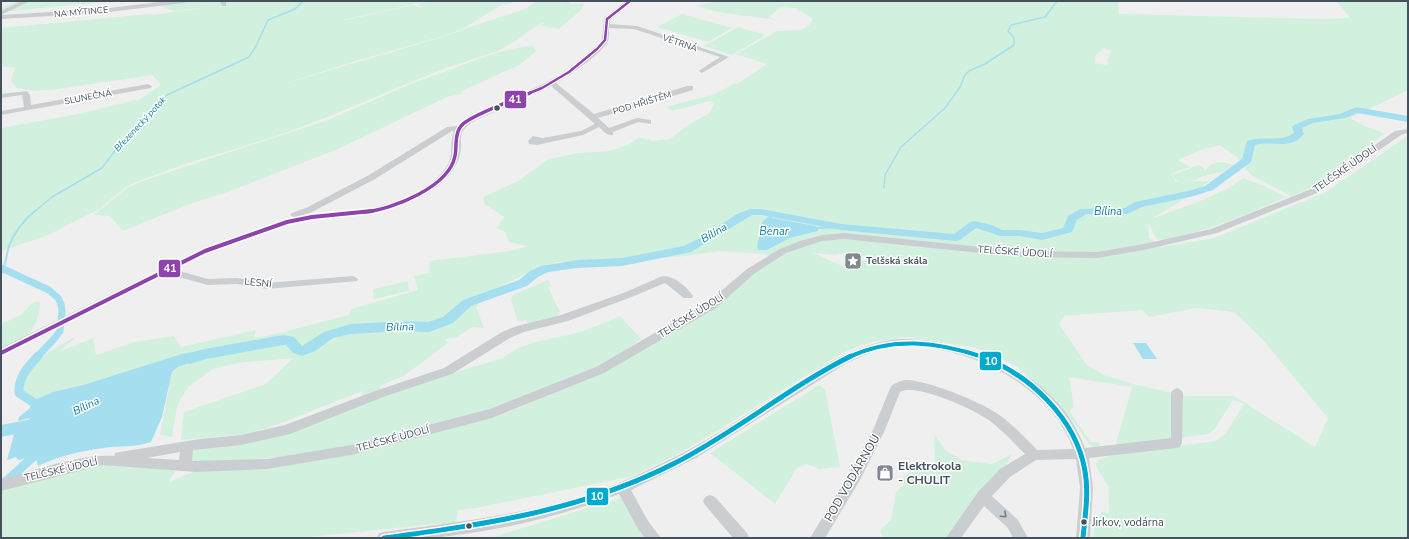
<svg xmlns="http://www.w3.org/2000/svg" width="1409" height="539" font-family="'Nunito Sans',sans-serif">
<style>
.green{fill:#d2f0de;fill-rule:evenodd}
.water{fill:#a5dfef}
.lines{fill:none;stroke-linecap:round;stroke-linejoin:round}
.stream-far1{stroke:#a5dfef;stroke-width:1.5}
.stream{stroke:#a5dfef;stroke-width:2}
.canal-far1{stroke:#a5dfef;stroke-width:7}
.canal{stroke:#a5dfef;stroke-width:9}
.river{fill:#a5dfef;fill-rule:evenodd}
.minor{fill:#cbced0;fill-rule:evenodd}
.bus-1-far1-casing{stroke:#fff;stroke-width:7}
.bus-1-casing{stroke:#fff;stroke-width:8}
.bus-2-far2-casing{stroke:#fff;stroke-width:4.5}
.bus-2-far1-casing{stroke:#fff;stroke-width:6}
.bus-2-casing{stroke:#fff;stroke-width:7}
.bus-1-far1{stroke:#00a9ce;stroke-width:4}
.bus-1{stroke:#00a9ce;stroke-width:5}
.bus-2-far2{stroke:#8e44ad;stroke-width:2.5}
.bus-2-far1{stroke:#8e44ad;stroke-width:3.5}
.bus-2{stroke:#8e44ad;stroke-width:4}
.oneway{stroke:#747d85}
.bus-dot{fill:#45515c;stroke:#fff;stroke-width:1.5}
.labels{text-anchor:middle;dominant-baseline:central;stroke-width:3;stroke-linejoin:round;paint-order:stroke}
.far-street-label{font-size:9px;fill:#45515c;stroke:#fff}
.far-water-label{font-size:9px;font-style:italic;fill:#077d9e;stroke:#fff}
.street-label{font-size:10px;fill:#45515c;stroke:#fff}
.poi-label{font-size:10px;font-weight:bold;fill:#45515c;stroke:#fff;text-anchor:start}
.water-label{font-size:11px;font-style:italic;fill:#077d9e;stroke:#fff}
.near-bus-label{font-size:11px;fill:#45515c;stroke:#fff;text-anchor:start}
.near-poi-label{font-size:12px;font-weight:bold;fill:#45515c;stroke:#fff;text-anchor:start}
.near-street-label{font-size:12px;fill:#45515c;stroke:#fff}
.line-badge{stroke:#fff;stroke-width:1.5}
.badge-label{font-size:11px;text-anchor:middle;font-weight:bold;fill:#fff}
</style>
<rect width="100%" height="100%" fill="#f0efef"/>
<path class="green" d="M17,1H114L1,12V8Z
M148,1H428L343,20H346L413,5L424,9L417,4L433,1H516L505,5L503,4L464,28L450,34L349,63L277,86L452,34L467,28L525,9L537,1H556L560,3L565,1H572L570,4H584L580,11L559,29L540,26L544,23H542L517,39H519L500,50L438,71L325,118L274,137L182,165L134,183L126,187L99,209L48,235L1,251V128L83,113L140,99L161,85L152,75L51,90L36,91L16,88L11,80L15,68L1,66V28L150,14L152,15L216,6L174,11Z
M710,1H1118L1119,14H1122L1325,19L1349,18V16L1336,1H1408V90L1350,118L1364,126L1385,133C1360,152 1320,188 1291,196L1251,175L1237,157L1219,145L1201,150L1178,160L1190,167L1171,174L1176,182H1178L1172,175L1199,165L1206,170C1214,159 1223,162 1234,165L1222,172L1203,176L1196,180L1187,181H1209L1194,193L1151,219L1198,202L1229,188L1243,178L1264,186L1286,197C1246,215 1199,235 1157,240L1148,222L1149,238L1161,247L1214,238L1324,193L1408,136V538H1093L1094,523L1102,512L1109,513L1108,486L1097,468L1096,463L1099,459L1120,453L1216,441L1226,433L1244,404L1233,400L1214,430L1208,434L1115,447L1132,387L1069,377L1074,407L1069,411L1091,442H1099L1101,449L1093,447L1089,444L1075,424L1053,397L1016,366L994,355L972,347L908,337L871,342L842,353L702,440L676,455L633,476L476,508L458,510L456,523L442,526V523L302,538H1V490L75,469L112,464L176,469L169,482L193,472L427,434L507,413L612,368L722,302L747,279L774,259L765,254L719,251L677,257L557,262L532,271L487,293L476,307L484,328L472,327L457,337L445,339L448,343L405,375L380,386L379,393L363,400L362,391L284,422L249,434L181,440L184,412L266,384L293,358L237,363L213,369L188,387L177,406L172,437L160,435L172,372L184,364L195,351L83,385L53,392L34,400L25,395L21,389C27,359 52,350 77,336L59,352L93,338L96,355L134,342L174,336L181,347L256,330L254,338L271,335L349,315L351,309L418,290L414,276L430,273L429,261L510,251L528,246L509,242L505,232L497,228L504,217L485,204L483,197L518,181L549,159L579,153L609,151L628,145L639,137L652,141L670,139L689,124L710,113L714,104L710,101L672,111L666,107L715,94L735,83L737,84L767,64L736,54L777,31L800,30L805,28L811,23L812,18L799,11L796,8L781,7L769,17L776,20L718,12L696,6L714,2ZM1104,48L1111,51L1107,60L1108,64L1106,65L1095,63L1096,55ZM801,225L815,227V232L790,238L767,250ZM848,252H855L856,254L870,258L867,261L857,260L854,268L849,269L813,253L836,255ZM1196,308L1234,312L1264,341L1328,418L1315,447L1234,396H1187L1133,384L1104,375L1087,365L1059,324L1064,316L1142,310L1149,317Z
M682,14L732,28L708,42L657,27Z
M738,27L766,35L732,55L704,46Z
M533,45L536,51L521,64L460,92L465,93L447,97L338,149L225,193L192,203L123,231L110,216L94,215L128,187L148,179L328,120L411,84L495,53Z
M548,280L551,286L548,287L560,312L554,319L529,325L526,320L518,322L511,300L513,295Z
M408,281L409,291L374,299L373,289Z
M36,301L40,303C39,331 24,340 1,351V324L21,315L30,305Z
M620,316L641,339L606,364L495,410L343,447L294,456L199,464V460L189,463L194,448L246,442L399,389L503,358C523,340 558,339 583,331C595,327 608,321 620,316Z
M819,385L825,389L840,467L819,469L807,464L797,468L775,504L710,453Z
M934,434L945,450L962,460L992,464L1012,454L1006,466L949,538H883L880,530L891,520L896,492L904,485L903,476L935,462Z
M620,498H622L648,538H490Z"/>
<path class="water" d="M768,217L815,226L818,228V231L790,238L767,250H759L757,248L762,222Z
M1133,343H1146L1157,359H1143Z
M203,350L204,354L202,358L178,367L172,372L162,417L151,442C137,447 125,446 111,447C85,450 61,455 38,466L36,459L28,458L18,460L16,457L7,460L14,434L48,426L50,421L16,426L29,421L30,418L18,421L19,417L30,408L31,402L34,400L53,392L83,385L182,354Z"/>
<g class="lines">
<path class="stream-far1" d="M884,188L885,175L901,147L945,108L960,87L965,75L969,71L985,64L1014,45V38L1008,31L1011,25L1045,17L1057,1
M34,212L52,197L102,168L120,144L150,115L159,101L167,95L249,57L256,46L268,20L295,9L303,1"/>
<path class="stream" d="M767,213L771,218
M816,228L841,227
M1,274C6,265 6,256 9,246C14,233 24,220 35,211"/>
<path class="canal-far1" d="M1,268L49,290L58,298L61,304L62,311L60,331L54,339L37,357"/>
<path class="canal" d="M38,356C28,367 18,377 19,393L39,406
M1,486L32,458L36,451"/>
<path class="river" d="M1356,107L1408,116V122L1357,113L1345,118L1313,123L1302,128L1304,134C1290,151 1272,140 1255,145L1251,162L1213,190L1194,196L1142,207L1127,214H1086L1077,220L1072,232L1042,240L1020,236H1000L976,228L960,240L956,241L841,230L761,215H752L691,252L622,266L577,268L548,272L538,277L527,286L471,306L453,323L429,332L403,331L351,334L333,338L315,351L302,356L293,353L286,345H283L206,359L190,364L185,363L183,359L185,355L204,349L283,335L294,337L302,346L324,332L351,324L403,321L428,322L443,317L463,300L519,280L530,271L541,266L577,260L622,258L684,246L702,237L737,214L750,209H761L841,224L954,234L970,222L974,221L992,225L1002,230H1020L1042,233L1063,228L1068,216L1080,209L1125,208L1135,202L1192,190L1205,186L1242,159L1247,141C1263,135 1280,143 1294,133L1292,127L1294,125L1308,119L1340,114Z
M64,411L69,413L71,417L69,421L54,427L1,437V425L52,415Z"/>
<path class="minor" d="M22,1H30L1,15V11Z
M169,1H187L184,3L100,13L1,19V15L100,9Z
M220,1H226V6H222Z
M626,1H633L610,20V24L637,26L729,57L702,73L699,71L700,70L720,57L634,29L609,28C609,32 609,37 608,41C602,54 569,75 556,83L594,114L687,86H693V90L598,118L609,128L637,118L651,120V124L638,122L613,132V135C606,136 604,131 599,127L583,135L537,145L529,144L528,141L533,136L543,138L581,131L595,124L551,86L476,120C453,134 465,137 459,158C454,173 440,186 427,193C384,218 338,214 291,224C280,226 268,232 257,236C241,242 224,246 208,253C197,258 186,264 176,270L208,279L237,278L267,283L353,276L358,279L357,281L267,289L237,284L208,285L167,274L1,357V348L202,249L284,220L295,218L290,215L292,213L306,208L369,175L447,127L458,126L470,116L539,86L567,71L595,48L602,40L604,19ZM452,131H454C449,142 454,156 447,166C432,190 397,203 370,208C347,213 322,212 297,217L312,212L375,179Z
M148,84L152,86L151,88L1,115V111L24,107L22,95L1,98V94L27,91L30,95L31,105Z
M1408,129V133L1401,135L1317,193L1217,233L1144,250L1097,258L1020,257L844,239L822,241L786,253L755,273L716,308L604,373L492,418L351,455L267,469L196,472L102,465L1,491V479C33,471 82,453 114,456L115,453L120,452L200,439L241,435L285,425L375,391L444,368L502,332L517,326L561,315L626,292L660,277C672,273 687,287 693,296L692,298H684L665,283L634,296L568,321L524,332L510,338L452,374L383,397L290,434L241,445L193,450L192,461L267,459L351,445L490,409L596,367L708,302L747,269L780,249L800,241L822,235L844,233L1020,251L1097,252L1144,244L1211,229L1311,189L1395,131ZM180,452L179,460L147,458Z
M898,339C972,338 1058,374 1085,448L1171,438V393L1173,390L1177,388L1181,390L1183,393L1182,443L1180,447L1176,448L1089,458L1093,488L1090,538H1076L1080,488L1076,459L1036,460L1010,477L992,496L1018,520L1028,538H1013L1008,528L984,506L961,538H946L978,492L1000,469L1025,454C1013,442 1002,430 989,420C975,410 915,382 900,392L885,430L860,480L825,538H810L850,472L873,430L891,386C895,383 900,381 905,380C925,379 981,402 998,414C1012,424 1025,437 1037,450L1073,449C1051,383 957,339 891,348C875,350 860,357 845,364L696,458L631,490L648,521L661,538H645L638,529L619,494C559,517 495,532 432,538C414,539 395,538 377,538L379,533L384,532C455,522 527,515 595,492C620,483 645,472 669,460C728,431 780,390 837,358C857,349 877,341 898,339Z
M710,495L715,497L747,533L749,538H733L705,505L703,501L705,497Z"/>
<g class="bus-1-far1-casing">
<path id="bus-1-far1" d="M849,357C893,336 938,342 983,357"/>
</g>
<g class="bus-1-casing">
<path id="bus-1" d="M980,356C1029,374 1076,418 1085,471C1089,493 1085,516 1083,538
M384,538C487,524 581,511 675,463C736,432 789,387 851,356"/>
</g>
<g class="bus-2-far2-casing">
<path id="bus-2-far2" d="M527,94L542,88L569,72L597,49L605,40L607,19L630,1"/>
</g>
<g class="bus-2-far1-casing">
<path id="bus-2-far1" d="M365,212C393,209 449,187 455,156C457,146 454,132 463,124C476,113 512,101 530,93"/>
</g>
<g class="bus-2-casing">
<path id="bus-2" d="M1,353L205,251L287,222L312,217L372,211"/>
</g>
<use href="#bus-1-far1" class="bus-1-far1"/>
<use href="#bus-1" class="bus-1"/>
<use href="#bus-2-far2" class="bus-2-far2"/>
<use href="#bus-2-far1" class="bus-2-far1"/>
<use href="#bus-2" class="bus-2"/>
</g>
<defs><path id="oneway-chevron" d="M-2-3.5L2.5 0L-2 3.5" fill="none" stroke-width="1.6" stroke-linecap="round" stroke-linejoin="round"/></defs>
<use class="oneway" href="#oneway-chevron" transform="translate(1004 515) rotate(43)"/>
<defs>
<g id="sight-square" transform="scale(0.9)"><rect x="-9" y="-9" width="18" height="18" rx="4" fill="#81888f" stroke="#fff"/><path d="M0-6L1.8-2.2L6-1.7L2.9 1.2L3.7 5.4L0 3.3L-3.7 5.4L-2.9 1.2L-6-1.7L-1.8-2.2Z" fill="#fff"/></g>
<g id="shop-square" transform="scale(0.9)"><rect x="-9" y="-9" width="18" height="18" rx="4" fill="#81888f" stroke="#fff"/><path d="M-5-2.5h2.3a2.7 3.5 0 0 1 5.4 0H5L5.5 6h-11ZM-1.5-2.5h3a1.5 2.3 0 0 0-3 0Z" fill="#fff"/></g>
</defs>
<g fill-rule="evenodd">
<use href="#sight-square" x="853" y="261"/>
<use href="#shop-square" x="885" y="473"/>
</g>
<g class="bus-dot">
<circle cx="497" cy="108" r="3.5"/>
<circle cx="1084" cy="522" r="3.5"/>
<circle cx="469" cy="526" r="3.5"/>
</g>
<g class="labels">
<g class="far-street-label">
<text transform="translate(81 12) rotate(-5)">NA MÝTINCE</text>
<text transform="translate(680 43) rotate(19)">VĚTRNÁ</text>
<text transform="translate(88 97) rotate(-11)">SLUNEČNÁ</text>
<text transform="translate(642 103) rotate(-17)">POD HŘIŠTĚM</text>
</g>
<g class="far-water-label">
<text transform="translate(140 124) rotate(-47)">Březenecký potok</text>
</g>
<g class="street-label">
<text transform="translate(1345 169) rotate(-35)">TELČSKÉ ÚDOLÍ</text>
<text transform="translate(1015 252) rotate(4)">TELČSKÉ ÚDOLÍ</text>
<text transform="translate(258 283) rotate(6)">LESNÍ</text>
<text transform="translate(691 316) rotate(-32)">TELČSKÉ ÚDOLÍ</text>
<text transform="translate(393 439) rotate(-15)">TELČSKÉ ÚDOLÍ</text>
<text transform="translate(61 470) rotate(-13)">TELČSKÉ ÚDOLÍ</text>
</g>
<g class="poi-label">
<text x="866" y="261">Telšská skála</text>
</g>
<g class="water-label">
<text x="1108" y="211">Bílina</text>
<text x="774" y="231">Benar</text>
<text transform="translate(714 233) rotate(-30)">Bílina</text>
<text transform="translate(400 327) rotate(-1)">Bílina</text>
<text transform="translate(86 406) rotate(-26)">Bílina</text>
</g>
<g class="near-bus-label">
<text x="1092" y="522">Jirkov, vodárna</text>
</g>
<g class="near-poi-label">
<text x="898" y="466">Elektrokola<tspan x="898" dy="14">- CHULIT</tspan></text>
</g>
<g class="near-street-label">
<text transform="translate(852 478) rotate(-60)">POD VODÁRNOU</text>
</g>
</g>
<g class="line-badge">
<rect x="504" y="90" width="23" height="19" rx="4" fill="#8e44ad"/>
<rect x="158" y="259" width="23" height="19" rx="4" fill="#8e44ad"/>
<rect x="979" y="351" width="23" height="20" rx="4" fill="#00a9ce"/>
<rect x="586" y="487" width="23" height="19" rx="4" fill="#00a9ce"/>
</g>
<g class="badge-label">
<text x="515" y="103">41</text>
<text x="170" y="272">41</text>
<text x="991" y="365">10</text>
<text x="597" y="500">10</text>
</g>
<rect width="1409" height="539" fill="none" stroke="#45515c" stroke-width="4"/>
</svg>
